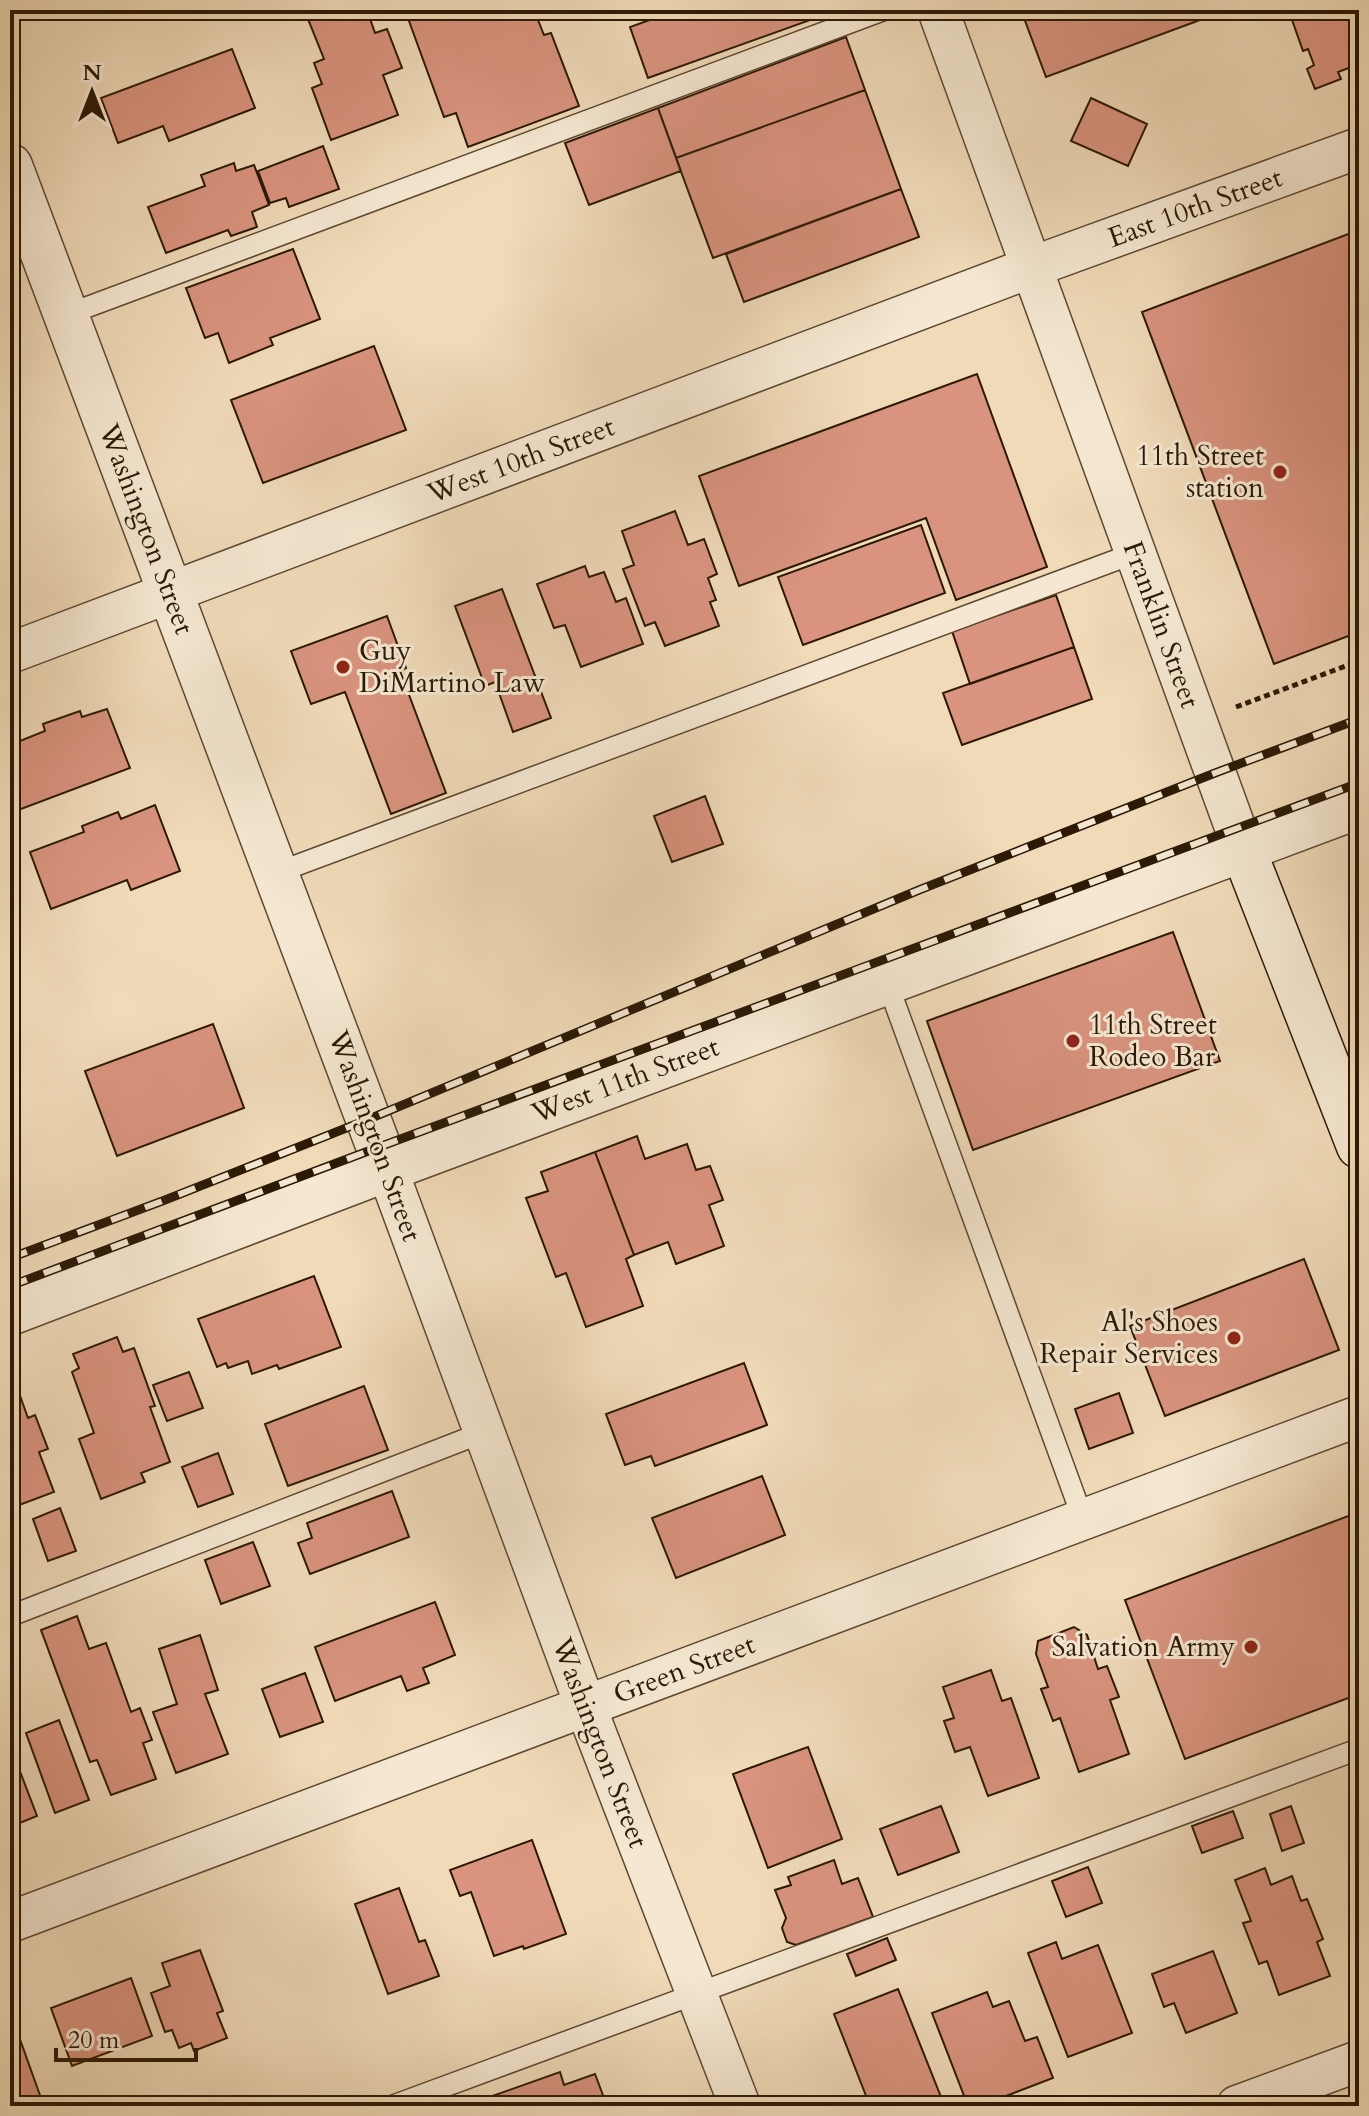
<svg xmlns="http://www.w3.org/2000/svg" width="1369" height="2116" font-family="Cardo,serif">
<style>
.building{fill:#d9937e;stroke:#2b1905;stroke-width:2}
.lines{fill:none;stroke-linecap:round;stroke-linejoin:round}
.service-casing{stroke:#5c4932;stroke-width:23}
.minor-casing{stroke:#5c4932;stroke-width:43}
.tertiary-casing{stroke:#5c4932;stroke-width:47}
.secondary-casing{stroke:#2b1905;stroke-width:47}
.path{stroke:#2b1905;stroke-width:5;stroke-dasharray:6 4;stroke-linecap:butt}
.service{stroke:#f5e7d1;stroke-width:20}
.minor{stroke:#f5e7d1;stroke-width:40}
.tertiary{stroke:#f5e7d1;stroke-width:44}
.secondary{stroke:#f5e7d1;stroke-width:44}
.rail-casing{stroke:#2b1905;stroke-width:9}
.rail{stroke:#f5e7d1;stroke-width:6;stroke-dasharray:18;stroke-linecap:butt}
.poi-dot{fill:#8f2418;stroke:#f5e7d1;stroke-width:3}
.labels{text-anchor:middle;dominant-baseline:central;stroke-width:6;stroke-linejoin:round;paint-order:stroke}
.street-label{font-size:28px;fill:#2b1905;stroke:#f5e7d1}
.poi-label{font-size:28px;fill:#2b1905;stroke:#f5e7d1;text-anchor:end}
</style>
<rect width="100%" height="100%" fill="#f0dab8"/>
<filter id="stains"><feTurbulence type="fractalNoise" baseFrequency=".0025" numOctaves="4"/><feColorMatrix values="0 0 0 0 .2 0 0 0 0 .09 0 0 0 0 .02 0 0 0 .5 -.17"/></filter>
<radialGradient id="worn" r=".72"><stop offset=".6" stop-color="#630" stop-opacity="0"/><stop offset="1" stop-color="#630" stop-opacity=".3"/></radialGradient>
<path class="building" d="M334,10H367L375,33L387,29L402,68L383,75L398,115L331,140L312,88L322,84L314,63L324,59L308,19Z
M405,10H534L544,35L551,33L579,106L468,147L456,113L444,117Z
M593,10H619L602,16Z
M677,10H809L813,19L648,78L630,27Z
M1021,10H1227L1046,77Z
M1297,10H1359V64L1338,72L1341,79L1315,89L1307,69L1314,65L1308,49L1303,51L1291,17L1298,14Z
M846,37L865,90L676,158L658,108Z
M232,49L255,108L169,141L163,126L118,143L101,98Z
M865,90L901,189L713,258L676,158Z
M1091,98L1147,124L1128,166L1071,141Z
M658,108L681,171L589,205L565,143Z
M323,146L339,189L289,207L286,198L270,203L258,171Z
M234,163L236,171L254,165L269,205L252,212L257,227L231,236L228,230L166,253L148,207L205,186L201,175Z
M901,189L919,237L744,302L726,254Z
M1359,230V632L1274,664L1142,312Z
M293,249L320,319L270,338L273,345L229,363L218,333L205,338L186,288Z
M374,346L406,430L263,483L231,400Z
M977,374L1047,567L956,600L926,518L739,586L699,476Z
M675,511L688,545L704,539L717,574L708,578L716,600L710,602L719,626L665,646L655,622L645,626L623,569L634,565L622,531Z
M921,525L945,593L803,645L778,577Z
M585,566L589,577L604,572L616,602L626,598L643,644L581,667L565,625L554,628L537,584Z
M502,589L551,718L513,732L495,682L485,686L455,606Z
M1056,595L1074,647L970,684L952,631Z
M387,616L406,668L400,671L446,793L391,814L345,692L311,704L291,651Z
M1074,647L1092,699L962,745L943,693Z
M107,709L130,768L13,812L10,805V745L45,731L43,724L80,711L82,717Z
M705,796L723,844L672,862L654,816Z
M155,805L180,871L131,890L127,880L51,909L30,852L84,832L82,826L118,812L121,819Z
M1173,932L1220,1061L973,1150L927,1021Z
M213,1024L244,1108L117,1156L85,1071Z
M637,1136L645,1159L687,1144L696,1170L710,1166L723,1200L709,1205L724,1246L676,1264L668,1242L634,1255L595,1152Z
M595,1152L634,1255L626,1259L643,1306L586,1327L566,1273L556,1277L526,1198L548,1191L541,1172Z
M1304,1259L1339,1350L1165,1416L1130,1326Z
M314,1276L341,1347L279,1369L277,1365L252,1374L248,1361L228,1368L226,1363L217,1367L198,1319Z
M117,1337L123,1352L134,1348L155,1406L150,1407L170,1462L141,1473L145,1482L101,1499L79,1439L94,1433L72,1372L79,1368L73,1354Z
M744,1363L767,1425L655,1466L651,1456L625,1465L606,1414Z
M189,1372L203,1408L167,1421L153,1385Z
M364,1386L388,1450L288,1486L265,1424Z
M19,1393L28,1418L35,1415L48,1449L39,1452L54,1492L14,1507L10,1497V1397Z
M1119,1393L1133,1433L1089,1449L1075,1409Z
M218,1453L233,1494L198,1507L182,1467Z
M762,1476L785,1535L676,1578L652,1518Z
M392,1491L409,1537L310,1574L298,1543L312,1538L307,1523Z
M60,1508L76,1551L48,1561L33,1519Z
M1359,1512V1694L1185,1759L1125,1600Z
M253,1542L270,1586L221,1604L205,1560Z
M435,1602L455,1655L423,1668L429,1683L407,1691L401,1676L335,1701L315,1647Z
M77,1616L89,1649L106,1643L131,1712L140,1708L152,1740L143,1743L156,1779L111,1795L97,1760L90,1762L41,1630Z
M1074,1627L1087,1635L1098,1669L1107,1666L1119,1697L1110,1700L1129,1754L1079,1772L1060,1718L1053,1721L1041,1689L1048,1687L1036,1654L1038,1641Z
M200,1635L218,1690L205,1694L228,1754L176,1773L153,1712L177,1704L159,1649Z
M991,1670L1002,1701L1011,1698L1039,1778L988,1796L970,1747L955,1752L944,1721L954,1718L943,1687Z
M305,1673L323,1722L280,1737L262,1689Z
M59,1720L89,1800L55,1813L26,1733Z
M10,1745L37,1816L10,1827Z
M808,1747L842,1839L768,1868L733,1774Z
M1359,1799V1823L1351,1802Z
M941,1806L959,1852L898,1875L880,1829Z
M1291,1806L1304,1843L1282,1851L1270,1814Z
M1233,1811L1243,1838L1202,1853L1192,1826Z
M532,1840L566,1934L524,1949L523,1946L494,1956L471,1892L460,1896L450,1870Z
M834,1860L842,1884L858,1878L873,1917L796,1945L787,1942L782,1928L786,1918L775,1890L791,1885L788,1877Z
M1088,1867L1102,1903L1066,1917L1052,1881Z
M1265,1868L1271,1885L1292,1876L1301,1901L1307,1899L1323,1939L1317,1942L1330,1976L1279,1995L1267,1961L1259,1964L1243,1923L1251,1921L1235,1880Z
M399,1888L419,1942L425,1940L439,1976L388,1994L355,1904Z
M887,1938L896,1960L856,1976L847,1954Z
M1056,1942L1062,1959L1098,1945L1132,2033L1068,2057L1028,1953Z
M200,1950L223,2011L217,2013L227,2038L194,2051L191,2043L179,2048L172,2030L165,2032L151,1993L170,1986L162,1963Z
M1213,1951L1237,2013L1186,2033L1174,2003L1164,2007L1152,1974Z
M131,1978L152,2036L72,2066L51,2008Z
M898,1989L941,2097L918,2106H870L834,2014Z
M987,1992L993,2007L1009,2001L1025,2041L1037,2037L1053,2078L980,2106H968L932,2013Z
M17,2031L41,2098L16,2106H10V2034Z
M560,2072L564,2085L595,2074L607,2106H489L487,2098Z"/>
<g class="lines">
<g class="service-casing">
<path id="service" d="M66,315L884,10
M276,873L1135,553
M887,982L1083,1519
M10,1616L484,1432
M392,2106L1359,1749"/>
</g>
<g class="minor-casing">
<g id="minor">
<path id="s1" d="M938,10L1243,849"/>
<path id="s2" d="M10,653L1032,267L1359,148"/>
<path id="s3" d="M387,1169L585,1705L740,2106"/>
<path id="s4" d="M10,1922L1359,1416"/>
<path d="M1237,2106L1359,2061"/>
</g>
</g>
<g class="tertiary-casing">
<g id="tertiary">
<path id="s5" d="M10,166L387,1169"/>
<path id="s6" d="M10,1313L387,1169L1359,806"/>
</g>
</g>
<g class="secondary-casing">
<path id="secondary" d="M1243,849L1359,1146"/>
</g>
<path class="path" d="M1236,707L1359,661"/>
<use href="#service" class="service"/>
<use href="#minor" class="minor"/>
<use href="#tertiary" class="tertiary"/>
<use href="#secondary" class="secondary"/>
<g class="rail-casing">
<path id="rail" d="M10,1258L165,1200L369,1119L919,890L1215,773L1359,719
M10,1286L379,1147L1359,783"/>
</g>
<use href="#rail" class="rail"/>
</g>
<g class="poi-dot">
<circle cx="1280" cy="472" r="8"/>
<circle cx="343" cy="667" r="8"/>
<circle cx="1073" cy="1041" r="8"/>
<circle cx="1234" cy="1338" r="8"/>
<circle cx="1251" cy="1647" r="8"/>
</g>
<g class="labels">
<g class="street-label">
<text stroke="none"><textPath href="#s2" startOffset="1266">East 10th Street</textPath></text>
<text stroke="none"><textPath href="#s2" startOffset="546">West 10th Street</textPath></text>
<text stroke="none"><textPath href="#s5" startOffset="388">Washington Street</textPath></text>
<text stroke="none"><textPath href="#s1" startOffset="654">Franklin Street</textPath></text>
<text stroke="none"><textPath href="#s6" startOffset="658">West 11th Street</textPath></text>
<text transform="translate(375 1136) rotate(70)">Washington Street</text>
<text stroke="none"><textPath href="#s4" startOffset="720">Green Street</textPath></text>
<text stroke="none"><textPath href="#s3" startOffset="612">Washington Street</textPath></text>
</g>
<g class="poi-label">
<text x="1264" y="456">11th Street<tspan x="1264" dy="32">station</tspan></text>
<text x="359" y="651" text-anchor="start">Guy<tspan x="359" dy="32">DiMartino Law</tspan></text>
<text x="1089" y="1025" text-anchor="start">11th Street<tspan x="1089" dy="32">Rodeo Bar</tspan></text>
<text x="1218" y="1322">Al's Shoes<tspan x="1218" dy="32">Repair Services</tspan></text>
<text x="1235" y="1647">Salvation Army</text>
</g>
</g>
<rect width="1369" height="2116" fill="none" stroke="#f0dab8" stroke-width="40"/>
<rect x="12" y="12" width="1345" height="2092" fill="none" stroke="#2b1905" stroke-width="4"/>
<rect x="20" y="20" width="1329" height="2076" fill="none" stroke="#2b1905" stroke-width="2"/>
<g transform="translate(92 92)" stroke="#f5e7d1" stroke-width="6" paint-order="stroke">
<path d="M0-6L14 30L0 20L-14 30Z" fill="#2b1905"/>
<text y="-12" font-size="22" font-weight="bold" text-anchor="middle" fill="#2b1905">N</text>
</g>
<path d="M56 2048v12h140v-12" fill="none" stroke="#2b1905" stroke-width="4"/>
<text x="68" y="2048" font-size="24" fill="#2b1905" stroke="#f5e7d1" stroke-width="6" paint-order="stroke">20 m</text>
<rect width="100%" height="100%" filter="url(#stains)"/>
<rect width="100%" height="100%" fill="url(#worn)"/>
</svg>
